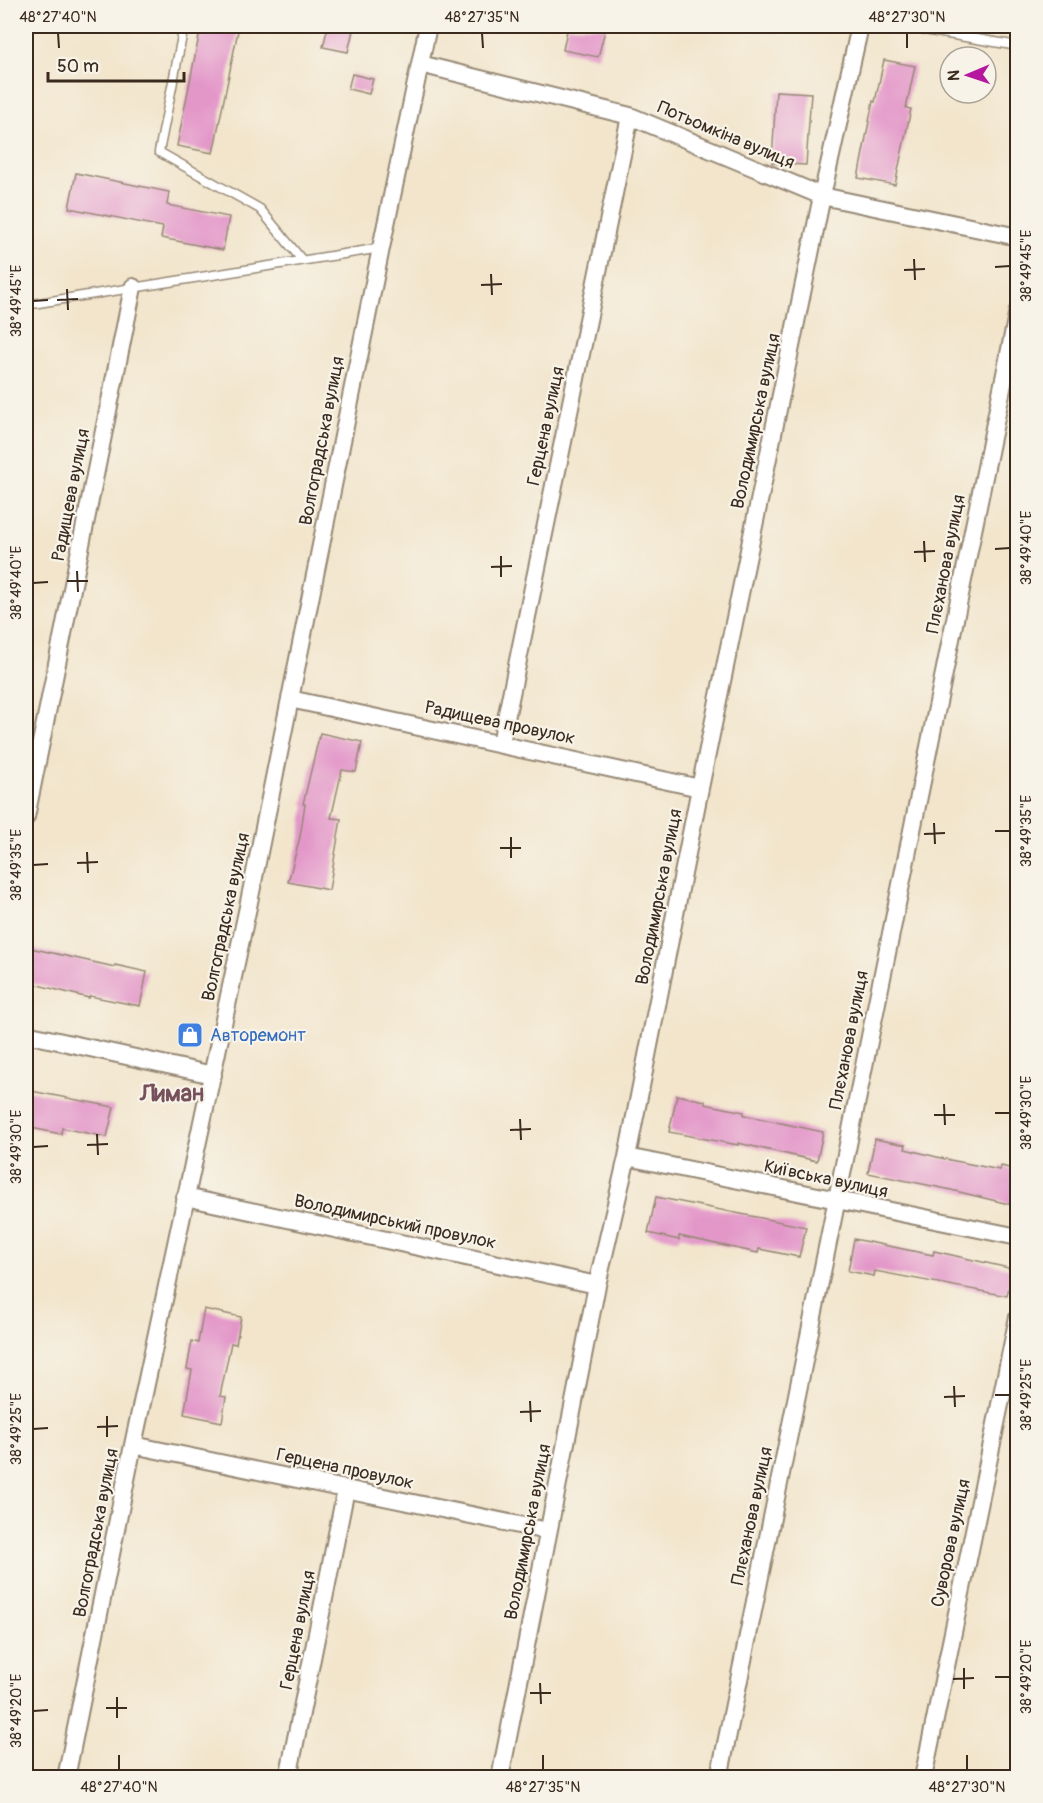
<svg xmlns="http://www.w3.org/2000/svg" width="1043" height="1803" font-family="Pangolin,sans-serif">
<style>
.building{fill:#e397c9}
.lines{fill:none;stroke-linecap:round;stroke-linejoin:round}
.service-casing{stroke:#968875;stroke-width:11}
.minor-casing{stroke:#968875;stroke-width:20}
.service{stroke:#fff;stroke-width:8}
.minor{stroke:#fff;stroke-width:16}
.ticks{fill:none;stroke:#3b2a1e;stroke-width:2}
.labels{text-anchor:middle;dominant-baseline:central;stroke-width:4.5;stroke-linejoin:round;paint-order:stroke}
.street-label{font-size:18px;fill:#3b2a1e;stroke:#f7f3e8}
.shop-label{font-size:18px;fill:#366cbe;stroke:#f7f3e8;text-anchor:start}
.district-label{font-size:24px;font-weight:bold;fill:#76505a;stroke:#f7f3e8}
.neatline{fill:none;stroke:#3b2a1e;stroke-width:2}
.ticks-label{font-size:15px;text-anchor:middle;fill:#3b2a1e}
</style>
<rect width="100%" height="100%" fill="#f7f3e8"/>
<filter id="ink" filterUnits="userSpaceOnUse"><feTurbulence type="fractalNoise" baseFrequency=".0167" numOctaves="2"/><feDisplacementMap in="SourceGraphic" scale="12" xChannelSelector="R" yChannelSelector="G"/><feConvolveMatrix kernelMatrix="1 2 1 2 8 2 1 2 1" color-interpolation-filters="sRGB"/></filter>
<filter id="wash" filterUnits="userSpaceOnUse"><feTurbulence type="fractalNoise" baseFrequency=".008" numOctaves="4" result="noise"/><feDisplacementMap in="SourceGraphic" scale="24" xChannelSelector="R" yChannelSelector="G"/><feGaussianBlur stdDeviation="1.35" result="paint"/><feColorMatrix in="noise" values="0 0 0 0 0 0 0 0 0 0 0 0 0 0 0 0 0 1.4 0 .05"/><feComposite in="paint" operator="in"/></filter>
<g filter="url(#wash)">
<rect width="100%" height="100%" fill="#f2e5cc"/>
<g id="blocks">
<path class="building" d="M201,26H239L213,153L177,146Z
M328,26H354L348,52L323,47Z
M568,26L606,27L598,57L563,50Z
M884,60L915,66L906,108L911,109L895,185L858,178L873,101L875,102Z
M352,74L373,79L369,94L348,89Z
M776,91L811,93L806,165L772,163Z
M76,173L169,192L167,205L229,217L223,250L161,238L163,227L69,208Z
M320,733L362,742L356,772L342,770L331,818L341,819L329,890L288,882L300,837L305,804H303Z
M26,947L115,967V965L147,972L140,1006L90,996L89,998L26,982Z
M26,1090L114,1107L107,1137L62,1128L61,1134L26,1127Z
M677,1095L705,1101V1104L744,1112V1115L823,1132L817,1161L738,1143V1145L669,1132Z
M875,1139L906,1145L905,1149L945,1159L1000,1170L1001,1166L1017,1170V1206L947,1189L868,1173Z
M656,1197L806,1227L799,1257L759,1249L758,1253L679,1236V1240L648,1233Z
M854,1239L933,1255L934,1251L1013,1269L1007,1296L875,1271L874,1276L848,1271Z
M204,1309L241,1317L236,1344L231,1343L220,1396L226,1397L222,1422L184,1414L192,1370L187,1369L192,1341L198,1343Z"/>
</g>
</g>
<g filter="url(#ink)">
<use href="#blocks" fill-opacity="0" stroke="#968875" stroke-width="1.5"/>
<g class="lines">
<g class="service-casing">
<path id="service" d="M184,26L159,152L260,209L302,260
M758,26H806
M901,26L1018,46
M26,305L381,248"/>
</g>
<g class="minor-casing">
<path id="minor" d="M420,64L630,116L822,196L1018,237
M290,699L700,788
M501,743L630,116
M26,817L133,287
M26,1034L213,1075
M627,1157L1018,1237
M185,1197L597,1285
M133,1445L548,1531
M66,1778L133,1445L248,907L381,248L428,26
M288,1778L346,1489
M500,1778L597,1285L627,1157L700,788L822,196L860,26
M719,1778L1018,310
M923,1778L1018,1317"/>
</g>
<use href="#service" class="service"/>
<use href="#minor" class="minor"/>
</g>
</g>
<path class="ticks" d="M58,33L59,48M482,33L483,48M907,33V48M914,259L915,280M995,267L1010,266M904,270L925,269M491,274L492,295M481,285L502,284M67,289L68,310M57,300L78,299M33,301L48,300M924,541L925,562M995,549L1010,548M914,552L935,551M501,556V577M491,567L512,566M77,571L78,592M67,581H88M33,583L48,582M934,823L935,844M995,831H1010M924,834L945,833M511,837V858M500,848H521M87,852L88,873M77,863L98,862M33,865L48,864M944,1104L945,1125M995,1113H1010M934,1115H955M520,1119L521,1140M510,1130L531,1129M97,1134L98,1155M87,1145L108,1144M33,1147L48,1146M954,1386L955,1407M995,1395H1010M944,1397L965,1396M530,1401L531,1422M520,1412L541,1411M107,1416V1437M97,1427L118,1426M33,1429L48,1428M964,1668V1689M995,1677H1010M953,1679L974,1678M540,1683L541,1704M530,1693H551M117,1697V1718M106,1708H127M33,1711L48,1710M119,1755V1770M543,1755V1770M967,1755V1770"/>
<defs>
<g id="shop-square" transform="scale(1.35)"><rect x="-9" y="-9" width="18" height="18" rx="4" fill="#3f7fe0" stroke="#f7f3e8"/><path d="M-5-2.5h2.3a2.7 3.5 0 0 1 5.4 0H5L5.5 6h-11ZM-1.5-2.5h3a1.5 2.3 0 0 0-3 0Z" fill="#fff"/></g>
</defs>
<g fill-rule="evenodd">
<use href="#shop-square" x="190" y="1035"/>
</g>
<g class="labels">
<g class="street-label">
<text transform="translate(726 135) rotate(23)">Потьомкіна вулиця</text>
<text transform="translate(756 421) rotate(-78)">Володимирська вулиця</text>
<text transform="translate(546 426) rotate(-78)">Герцена вулиця</text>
<text transform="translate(322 441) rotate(-79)">Волгоградська вулиця</text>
<text transform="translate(71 495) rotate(-79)">Радищева вулиця</text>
<text transform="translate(946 564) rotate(-79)">Плєханова вулиця</text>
<text transform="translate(500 723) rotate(12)">Радищева провулок</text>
<text transform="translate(659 897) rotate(-79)">Володимирська вулиця</text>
<text transform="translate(226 917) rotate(-78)">Волгоградська вулиця</text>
<text transform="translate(849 1040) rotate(-79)">Плєханова вулиця</text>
<text transform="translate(826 1179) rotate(12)">Київська вулиця</text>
<text transform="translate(395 1222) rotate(12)">Володимирський провулок</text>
<text transform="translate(345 1469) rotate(12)">Герцена провулок</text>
<text transform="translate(752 1516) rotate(-78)">Плєханова вулиця</text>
<text transform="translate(528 1532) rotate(-79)">Володимирська вулиця</text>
<text transform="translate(96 1533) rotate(-79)">Волгоградська вулиця</text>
<text transform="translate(951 1543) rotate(-78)">Суворова вулиця</text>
<text transform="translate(298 1630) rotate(-79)">Герцена вулиця</text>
</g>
<g class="shop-label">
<text x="210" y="1035">Авторемонт</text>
</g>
<g class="district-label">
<text x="172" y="1093">Лиман</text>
</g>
</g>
<rect width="1043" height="1803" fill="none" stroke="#f7f3e8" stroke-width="66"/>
<g transform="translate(968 75) rotate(268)"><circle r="28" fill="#f7f3e8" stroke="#aca397" stroke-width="1.5"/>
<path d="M0-4.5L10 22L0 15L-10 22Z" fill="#b5179e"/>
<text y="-9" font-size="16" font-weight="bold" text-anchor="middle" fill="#3b2a1e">N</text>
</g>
<path d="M48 72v9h136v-9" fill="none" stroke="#3b2a1e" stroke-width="3"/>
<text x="57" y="72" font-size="18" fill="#3b2a1e" stroke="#f7f3e8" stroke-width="4.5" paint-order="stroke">50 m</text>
<rect x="33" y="33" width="977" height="1737" class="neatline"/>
<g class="ticks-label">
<text x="58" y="22">48°27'40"N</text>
<text x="482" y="22">48°27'35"N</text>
<text x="907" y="22">48°27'30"N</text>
<text transform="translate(1026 266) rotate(-90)" y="5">38°49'45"E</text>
<text transform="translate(16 301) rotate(-90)" y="5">38°49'45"E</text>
<text transform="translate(1026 548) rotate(-90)" y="5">38°49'40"E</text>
<text transform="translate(16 583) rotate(-90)" y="5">38°49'40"E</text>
<text transform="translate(1026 831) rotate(-90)" y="5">38°49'35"E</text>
<text transform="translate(16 865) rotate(-90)" y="5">38°49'35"E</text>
<text transform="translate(1026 1113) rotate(-90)" y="5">38°49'30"E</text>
<text transform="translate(16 1147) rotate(-90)" y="5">38°49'30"E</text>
<text transform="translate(1026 1395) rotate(-90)" y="5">38°49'25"E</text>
<text transform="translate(16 1429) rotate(-90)" y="5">38°49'25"E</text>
<text transform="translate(1026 1677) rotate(-90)" y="5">38°49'20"E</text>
<text transform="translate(16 1711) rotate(-90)" y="5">38°49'20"E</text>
<text x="119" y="1792">48°27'40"N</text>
<text x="543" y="1792">48°27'35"N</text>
<text x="967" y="1792">48°27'30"N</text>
</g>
</svg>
